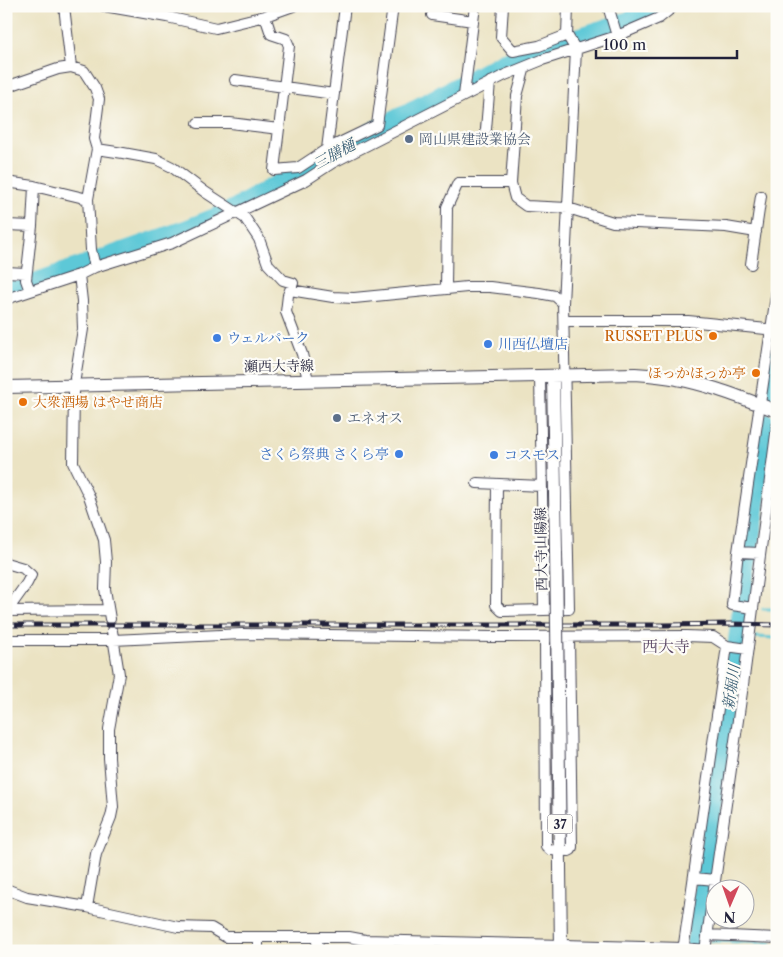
<svg xmlns="http://www.w3.org/2000/svg" width="783" height="957" font-family="'Libre Caslon Text','Noto Serif JP',serif">
<rect width="100%" height="100%" fill="#fdfcf7"/>
<filter id="ink" filterUnits="userSpaceOnUse"><feTurbulence type="fractalNoise" baseFrequency=".02" numOctaves="2"/><feDisplacementMap in="SourceGraphic" scale="10" xChannelSelector="R" yChannelSelector="G"/><feConvolveMatrix kernelMatrix="1 2 1 2 8 2 1 2 1" color-interpolation-filters="sRGB"/></filter>
<filter id="wash" filterUnits="userSpaceOnUse"><feTurbulence type="fractalNoise" baseFrequency=".0096" numOctaves="4" result="noise"/><feDisplacementMap in="SourceGraphic" scale="20" xChannelSelector="R" yChannelSelector="G"/><feGaussianBlur stdDeviation="1.12" result="paint"/><feColorMatrix in="noise" values="0 0 0 0 0 0 0 0 0 0 0 0 0 0 0 0 0 1.4 0 .05"/><feComposite in="paint" operator="in"/></filter>
<g filter="url(#wash)">
<rect width="100%" height="100%" fill="#ebe3c3"/>
<g fill="none" stroke-linecap="round" stroke-linejoin="round">
<path stroke="#5dc8d7" stroke-width="3" d="M763,609H777
M738,635L743,636
M756,637L777,638
M712,941L771,943"/>
<path stroke="#5dc8d7" stroke-width="18" d="M6,292L185,229L227,212L335,151L504,61L629,20L657,6
M771,394L777,355
M694,951L767,423"/>
</g>
</g>
<g filter="url(#ink)">
<g fill="none" stroke-linecap="round" stroke-linejoin="round">
<g stroke="#403f4f" stroke-width="12">
<path id="minor" d="M64,6L71,67L84,71L95,88L99,99L94,139L97,149L123,153L156,159L172,167L205,192L245,218L259,239L268,264L283,280L293,283L288,295L286,312L302,354L308,380
M104,6L167,17L216,28L265,16L293,6
M503,6L501,37L513,51L539,46L567,35
M608,6L617,36
M432,15L473,21
M265,16L271,34L286,39L289,46L274,170L298,168L327,149L377,125L393,6
M525,67L517,96L511,183L515,198L526,206L568,208L613,222L726,227L756,232
M235,80L334,94
M6,87L58,69L71,67
M464,95L475,6
M198,123H230L279,129
M486,129L490,82
M328,154L327,149L345,6
M6,182L34,186L88,199
M6,225L32,226
M751,264L761,196
M95,267L91,250L88,199L97,149
M6,272L26,273
M446,289L447,207L458,183H511
M290,290L333,297L354,298L467,287H490L539,293L555,296L563,303
M30,291L26,280L32,226L34,186
M6,299L79,275L95,267L172,243L306,180L332,163L505,75L542,60L617,36L659,18L674,6
M564,321H688L776,330
M540,376L544,610L569,609L563,303L576,50L567,35L568,6
M75,378L83,329L82,301L79,275
M74,391L73,463L89,496L104,540L106,562L105,589L110,619
M477,483L542,486
M497,484L496,605L502,611L544,610
M738,552L760,553
M6,563L23,568L31,575L27,583L7,611
M753,608L732,605L738,552L777,289
M6,611L108,610
M545,637L546,846L550,850L569,851L571,850L572,847L569,637
M6,640H113L242,634L495,637L686,636L713,637L727,646L748,649
M722,682L743,685
M694,878L715,880
M6,889L27,897L87,907L178,927L211,928L226,937H349L365,940L684,948L705,950
M87,907L96,854L111,817L113,807L109,758V729L119,674L112,631
M707,935L777,938
M316,937L319,951
M258,951V937
M683,951L727,646
M705,951L743,685L777,426"/>
</g>
<g stroke="#403f4f" stroke-width="14">
<path id="major" d="M553,376L556,552
M6,387L635,374C649,375 663,376 677,379C711,385 744,399 777,411
M558,698L561,951"/>
</g>
<use href="#minor" stroke="#fff" stroke-width="10"/>
<use href="#major" stroke="#fff" stroke-width="12"/>
<g stroke="#22223b" stroke-width="5">
<path id="rail" d="M6,625H664L730,624L777,625"/>
</g>
<use href="#rail" stroke="#fdfcf7" stroke-width="3" stroke-dasharray="9" stroke-linecap="butt"/>
<g stroke="#403f4f" stroke-width="14" stroke-linecap="butt">
<path id="major-bridge" d="M556,552L558,698"/>
</g>
<use href="#major-bridge" stroke="#fff" stroke-width="12"/>
</g>
</g>
<g fill="#5c6f8a" stroke="#fdfcf7" stroke-width="2">
<circle cx="409" cy="139" r="5"/>
<circle cx="337" cy="418" r="5"/>
</g>
<g fill="#e8710a" stroke="#fdfcf7" stroke-width="2">
<circle cx="713" cy="336" r="5"/>
<circle cx="756" cy="373" r="5"/>
<circle cx="23" cy="402" r="5"/>
</g>
<g fill="#3f7fe0" stroke="#fdfcf7" stroke-width="2">
<circle cx="217" cy="338" r="5"/>
<circle cx="488" cy="344" r="5"/>
<circle cx="399" cy="454" r="5"/>
<circle cx="494" cy="455" r="5"/>
</g>
<g text-anchor="middle" dominant-baseline="central" stroke-width="4.5" stroke-linejoin="round" paint-order="stroke">
<rect fill="#fdfcf7" stroke="#646373" stroke-width="1" x="547.5" y="814.5" width="25" height="19" rx="4"/>
<g font-size="12" font-weight="bold" fill="#22223b">
<text x="560" y="824">37</text>
</g>
<g font-size="14" fill="#4e5e75" stroke="#fdfcf7" text-anchor="start">
<text x="419" y="139">岡山県建設業協会</text>
<text x="347" y="418">エネオス</text>
</g>
<g font-size="14" fill="#c56008" stroke="#fdfcf7" text-anchor="end">
<text x="703" y="336">RUSSET PLUS</text>
<text x="746" y="373">ほっかほっか亭</text>
<text x="33" y="402" text-anchor="start">大衆酒場 はやせ商店</text>
</g>
<g font-size="14" fill="#366cbe" stroke="#fdfcf7" text-anchor="start">
<text x="227" y="338">ウェルパーク</text>
<text x="498" y="344">川西仏壇店</text>
<text x="389" y="454" text-anchor="end">さくら祭典 さくら亭</text>
<text x="504" y="455">コスモス</text>
</g>
<g font-size="14" fill="#22223b" stroke="#fdfcf7">
<text transform="translate(279 366) rotate(-1)">瀬西大寺線</text>
<text transform="translate(541 549) rotate(-91)">西大寺山陽線</text>
</g>
<g font-size="15" font-style="italic" fill="#375c72" stroke="#fdfcf7">
<text transform="translate(334 154) rotate(-29)">三膳樋</text>
<text transform="translate(731 687) rotate(-82)">新堀川</text>
</g>
<g font-size="16" fill="#5d4a67" stroke="#fdfcf7">
<text x="666" y="646">西大寺</text>
</g>
</g>
<rect width="783" height="957" fill="none" stroke="#fdfcf7" stroke-width="25"/>
<g transform="translate(730 904) rotate(182)"><circle r="24" fill="#fdfcf7" stroke="#a5a5ac"/>
<path d="M0-4L9 19L0 12L-9 19Z" fill="#d1495b"/>
<text y="-8" font-size="14" font-weight="bold" text-anchor="middle" fill="#22223b">N</text>
</g>
<path d="M596 50v8h141v-8" fill="none" stroke="#22223b" stroke-width="2.5"/>
<text x="603" y="50" font-size="15" fill="#22223b" stroke="#fdfcf7" stroke-width="4" paint-order="stroke">100 m</text>
</svg>
